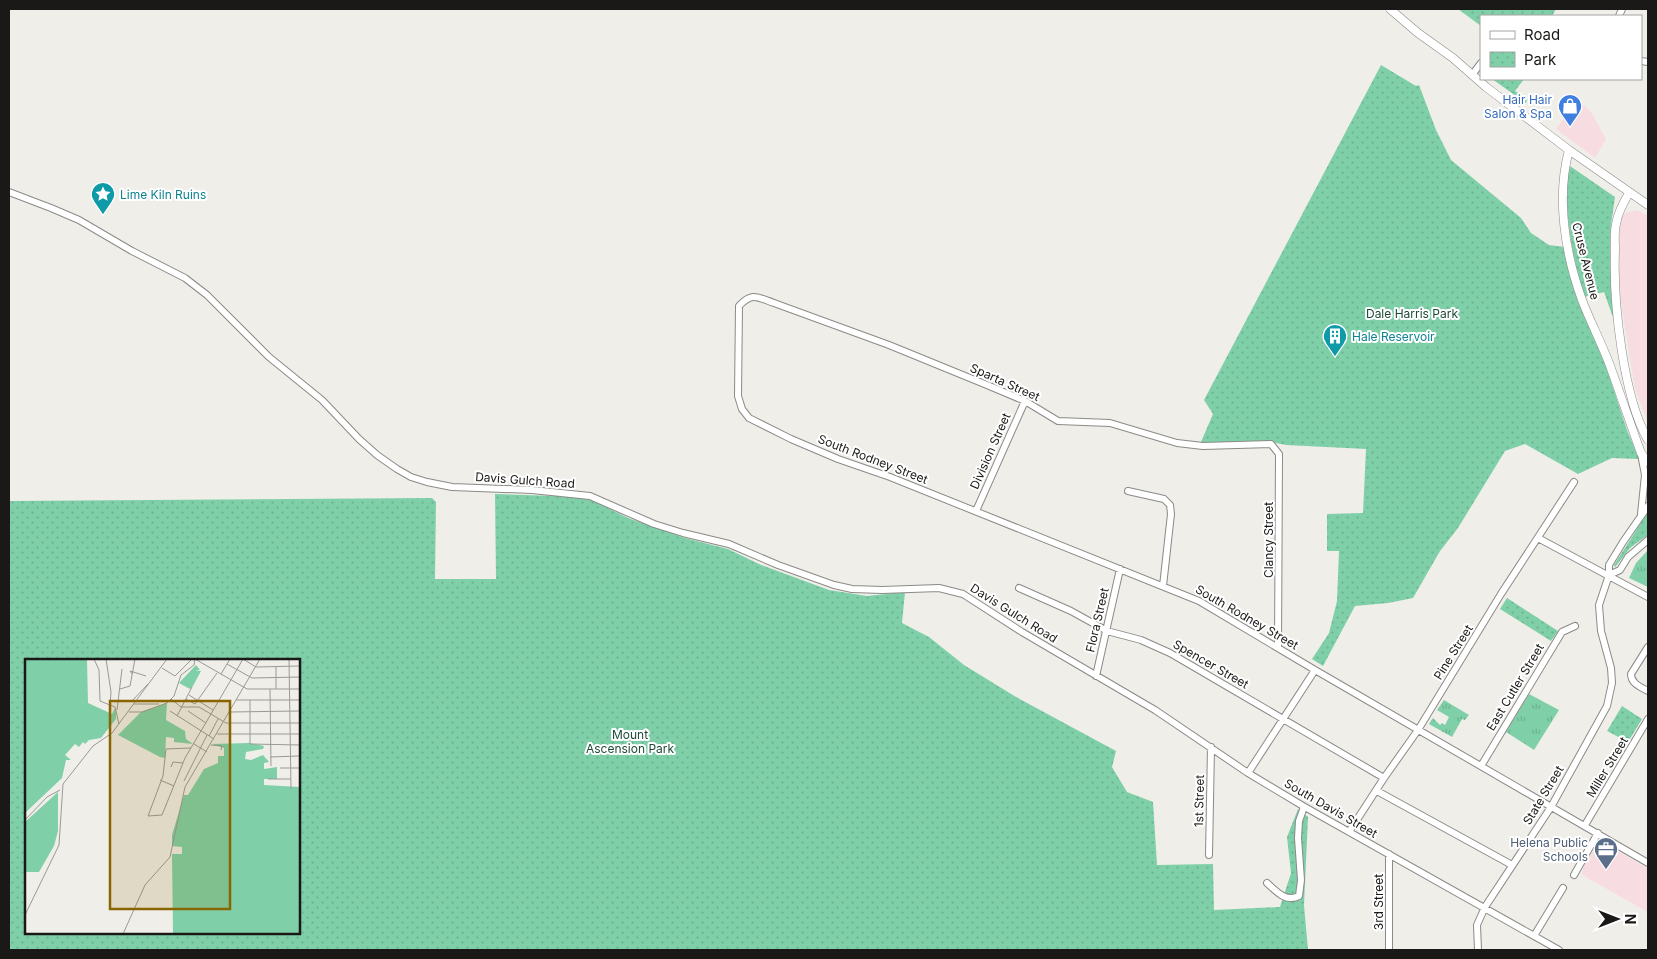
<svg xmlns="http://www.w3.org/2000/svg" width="1657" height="959" font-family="Inter,sans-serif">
<defs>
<pattern id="grass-tufts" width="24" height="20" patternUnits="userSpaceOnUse" patternTransform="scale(1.25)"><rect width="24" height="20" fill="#7fd0a9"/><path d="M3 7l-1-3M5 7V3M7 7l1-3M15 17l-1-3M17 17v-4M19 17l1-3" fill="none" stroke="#6db291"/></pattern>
<pattern id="park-dots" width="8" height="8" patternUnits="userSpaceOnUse" patternTransform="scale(1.25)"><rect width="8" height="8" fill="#7fd0a9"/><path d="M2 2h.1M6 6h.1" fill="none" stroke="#6db291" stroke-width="1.8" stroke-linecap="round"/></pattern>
</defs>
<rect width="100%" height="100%" fill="#f0eee9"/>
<path fill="#f7dce1" d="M1577,99L1591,112L1606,139L1595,158L1556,129Z
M1637,210L1648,216V422L1635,389L1621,303L1618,272L1620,220L1625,213Z
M1599,840L1648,869V912L1589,879L1582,874L1583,869Z"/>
<path fill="url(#grass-tufts)" d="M1648,550V587L1629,578L1636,563Z
M1529,694L1559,710L1534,750L1506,732Z
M1444,700L1469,715L1465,720L1462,719L1452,737L1429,724L1433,718L1440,725L1442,723L1445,725L1449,717L1437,710Z"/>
<path fill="url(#park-dots)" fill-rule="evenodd" d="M1458,9H1556L1552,16H1481V26Z
M1381,65L1416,86L1419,85L1436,130L1451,160L1521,218L1531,233L1549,245L1565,247L1568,268L1579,303L1604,360L1627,430L1639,459L1612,458L1578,474L1525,444L1505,451L1458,528L1440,551L1413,598L1388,603L1355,606L1323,666L1312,659L1329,633L1337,601L1339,551H1327V514L1363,513L1366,449L1286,445L1271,442H1201L1213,414L1204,400Z
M1492,79H1524L1515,91L1527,99L1526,103Z
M1570,166L1615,197L1611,225L1610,249L1615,323L1604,292L1584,297C1571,251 1565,216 1567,169Z
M495,494L557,496L590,499L628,518L685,538L728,549L761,565L829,590L867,596L905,592L902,623L929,637L964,665L1016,697L1116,751L1112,767L1127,792L1153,802L1157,865L1213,864L1214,910L1280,907L1291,873L1287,837L1298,809L1308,817L1304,905L1308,950H9V501L432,498L436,502L435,579H496ZM26,660H299V933H26Z
M1648,512V535L1630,548L1616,566L1615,567L1614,565Z
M1507,598L1558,631L1551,641L1500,609Z
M1622,706L1642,719L1628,742L1607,731Z"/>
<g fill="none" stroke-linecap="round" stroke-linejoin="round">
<g stroke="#8c8a86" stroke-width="8">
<path id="minor" d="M1619,16L1622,9
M1641,61L1648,62
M1472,75L1481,63
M9,192L51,208L79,220L132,251L185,278L207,295L269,357L322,400L359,439L377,455L397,469L411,477L427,482L452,487L532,490L590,496L654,524L683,533L729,544L778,565L834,585L852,589L882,590L939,588L963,594L1022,632L1155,710L1248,773L1303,806L1559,950
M1641,454L1645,475L1641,514
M1128,491L1164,499L1170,505L1171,514L1163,586
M976,511L1025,401
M1538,538L1648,597
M1609,575L1620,570L1628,557L1648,540
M1019,588L1071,611L1107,631L1141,640L1170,653L1384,778
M1278,647L1279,454L1271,444L1203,446L1177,443L1110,423L1058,421L1025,401L987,385L889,345L774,303C757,297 752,292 739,306L738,396L742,409L749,418L791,439L838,459L890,477L1199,601L1315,670L1648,863
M1648,647L1631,674C1631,684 1641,687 1648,691
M1096,676L1120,569
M1481,766L1562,632L1575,626
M1248,773L1315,670
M1377,791L1512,865
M1585,825L1648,719
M1349,832L1384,778L1418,730L1501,594L1574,482
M1209,855L1211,747
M1574,875L1598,833
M1267,883C1276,891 1286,903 1299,896L1301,880L1298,838L1299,821L1304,807
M1534,936L1563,888
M1389,950V854
M1478,950L1477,925L1485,907L1551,807L1607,706L1612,683L1611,668L1601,631L1599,605L1609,575V565L1623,542L1648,506"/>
</g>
<g stroke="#8c8a86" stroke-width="9">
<path id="tertiary" d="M1390,9L1418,33L1453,58L1486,87L1569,150L1648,205
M1569,150C1556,198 1565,253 1582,300C1590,321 1601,342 1609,363C1620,393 1630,423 1641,453L1648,462
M1629,193C1623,203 1618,212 1616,224C1614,232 1615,242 1615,251C1613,301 1623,397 1648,440"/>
</g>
<use href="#minor" stroke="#fff" stroke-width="6"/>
<use href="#tertiary" stroke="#fff" stroke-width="8"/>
</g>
<defs>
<g id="shop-pin" transform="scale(1.25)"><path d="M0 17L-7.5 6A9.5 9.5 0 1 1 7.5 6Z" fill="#3f7fe0" stroke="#fff"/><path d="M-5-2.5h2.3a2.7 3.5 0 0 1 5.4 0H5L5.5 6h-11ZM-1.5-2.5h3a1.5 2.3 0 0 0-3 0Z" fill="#fff"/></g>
<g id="sight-pin" transform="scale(1.25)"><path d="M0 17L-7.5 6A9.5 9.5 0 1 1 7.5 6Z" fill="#0f9aa8" stroke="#fff"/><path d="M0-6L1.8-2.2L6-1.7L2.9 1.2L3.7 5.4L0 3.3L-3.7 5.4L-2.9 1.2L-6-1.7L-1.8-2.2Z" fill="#fff"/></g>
<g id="building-pin" transform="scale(1.25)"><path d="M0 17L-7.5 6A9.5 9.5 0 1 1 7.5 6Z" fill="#0f9aa8" stroke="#fff"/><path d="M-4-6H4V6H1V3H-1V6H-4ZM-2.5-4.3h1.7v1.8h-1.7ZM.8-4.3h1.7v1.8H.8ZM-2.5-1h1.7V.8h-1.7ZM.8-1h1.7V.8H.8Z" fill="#fff"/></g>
<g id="office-pin" transform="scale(1.25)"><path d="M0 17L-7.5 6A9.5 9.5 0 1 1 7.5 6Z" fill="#5c6f8a" stroke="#fff"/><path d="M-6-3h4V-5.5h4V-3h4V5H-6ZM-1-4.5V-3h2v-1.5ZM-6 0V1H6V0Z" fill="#fff"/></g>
</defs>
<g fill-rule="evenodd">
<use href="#shop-pin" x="1570" y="106"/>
<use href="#sight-pin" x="103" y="194"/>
<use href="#building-pin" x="1335" y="336"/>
<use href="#office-pin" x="1606" y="849"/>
</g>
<g text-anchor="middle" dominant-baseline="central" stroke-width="4" stroke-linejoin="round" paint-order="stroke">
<g font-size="12" fill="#366cbe" stroke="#fff" text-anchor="end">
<text x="1552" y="99">Hair Hair<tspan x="1552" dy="14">Salon &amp; Spa</tspan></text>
</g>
<g font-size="12" fill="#0d838f" stroke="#fff" text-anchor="start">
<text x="120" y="194">Lime Kiln Ruins</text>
<text x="1352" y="336">Hale Reservoir</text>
</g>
<g font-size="12" fill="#1a1917" stroke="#fff">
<text transform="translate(1586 261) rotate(76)">Cruse Avenue</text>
<text transform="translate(1005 382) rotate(24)">Sparta Street</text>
<text transform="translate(990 451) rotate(-66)">Division Street</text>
<text transform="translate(873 459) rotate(21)">South Rodney Street</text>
<text transform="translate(525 480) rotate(4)">Davis Gulch Road</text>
<text transform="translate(1268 540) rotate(-90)">Clancy Street</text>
<text transform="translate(1014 613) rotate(32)">Davis Gulch Road</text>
<text transform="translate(1247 617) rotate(30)">South Rodney Street</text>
<text transform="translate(1097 620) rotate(-77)">Flora Street</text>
<text transform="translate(1453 652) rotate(-58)">Pine Street</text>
<text transform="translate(1211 664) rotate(30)">Spencer Street</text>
<text transform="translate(1515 687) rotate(-59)">East Cutler Street</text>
<text transform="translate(1607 767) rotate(-59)">Miller Street</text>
<text transform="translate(1543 795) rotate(-59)">State Street</text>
<text transform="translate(1199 801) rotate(-89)">1st Street</text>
<text transform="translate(1331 808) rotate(30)">South Davis Street</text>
<text transform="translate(1378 902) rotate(-90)">3rd Street</text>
</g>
<g font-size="12" fill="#1d4a36" stroke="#fff">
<text x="1412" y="313">Dale Harris Park</text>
<text x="630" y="734">Mount<tspan x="630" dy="14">Ascension Park</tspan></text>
</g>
<g font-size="12" fill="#4e5e75" stroke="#fff" text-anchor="end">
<text x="1588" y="842">Helena Public<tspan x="1588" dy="14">Schools</tspan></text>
</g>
</g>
<g transform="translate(25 659)">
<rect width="275" height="275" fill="#f0eee9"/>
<path d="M0,0H62L63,44L87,55L90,49L91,53V60L76,79L64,81L60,85L58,83L54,88L50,85L40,96L46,101H41L37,119L0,154ZM171,6L175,11L170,12H176L168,27L165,30L154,24ZM142,44L141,61L160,72L161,80L168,85L149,83V79L141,78L140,99L135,98L93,76L116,53ZM224,84L239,87L238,90L221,93L220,100L226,101L238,96L244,103L239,104V110L252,108V120H239V126L275,128V275H148L147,195H157V188L147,187V176L159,136H163L179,110L193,104V97H199V89L187,85ZM33,133V172L29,187L14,213H0V163Z" fill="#7fd0a9"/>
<path fill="none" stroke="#9a9995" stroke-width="1" d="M69,0L74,11L75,42L90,48L94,65M81,0L86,33L85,46M218,0L231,8L275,7M264,0L266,130M202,5L227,19L275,18M169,6L170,0L222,30H275M137,9L150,17L167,0M107,15L105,12L121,17M196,15L205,0M95,30L105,27L110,0M245,30L246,107M251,30V7M164,36L188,51M146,40L156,48H174L201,64H274M161,40L170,45L192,14M211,41H275M225,41V85L275,86M106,43L123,25M109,45H134M92,51L97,10M145,52L189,80M163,52L181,64M104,53H117L142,44L149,37L156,16L169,6M205,53L275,52M152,57L167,28M192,75H275M184,77L193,60M169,85L182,93M186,86L197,87L196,91M166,89L141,90L138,117L123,157L137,156L160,99L186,55L218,0M245,98L274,97M146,108L148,103L158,104M255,109H275M243,120H266M135,121L149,127M159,122L182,76M0,161L22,138L35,131M0,256L34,186L38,125L68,87L87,74L142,0M98,275L120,226L145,198L160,128L235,0"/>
<path fill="#876601" fill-opacity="0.15" stroke="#876601" stroke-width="2.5" d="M85,42H205V250H85Z"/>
<rect width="275" height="275" fill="none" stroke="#1a1917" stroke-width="2.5"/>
</g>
<rect width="1657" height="959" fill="none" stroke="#1a1917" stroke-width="20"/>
<rect x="1480" y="15" width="162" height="65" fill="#ffffff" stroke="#a3a3a2"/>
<rect x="1490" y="31" width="25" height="8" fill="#ffffff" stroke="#a3a3a2"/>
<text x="1524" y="40" font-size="15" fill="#1a1917">Road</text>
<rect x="1490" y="52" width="25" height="15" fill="url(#park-dots)" stroke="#a3a3a2"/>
<text x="1524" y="65" font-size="15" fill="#1a1917">Park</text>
<g transform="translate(1617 919) rotate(90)" stroke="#ffffff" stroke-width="4" paint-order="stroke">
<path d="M0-4L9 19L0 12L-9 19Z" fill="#1a1917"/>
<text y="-8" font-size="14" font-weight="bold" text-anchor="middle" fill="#1a1917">N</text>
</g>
</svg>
